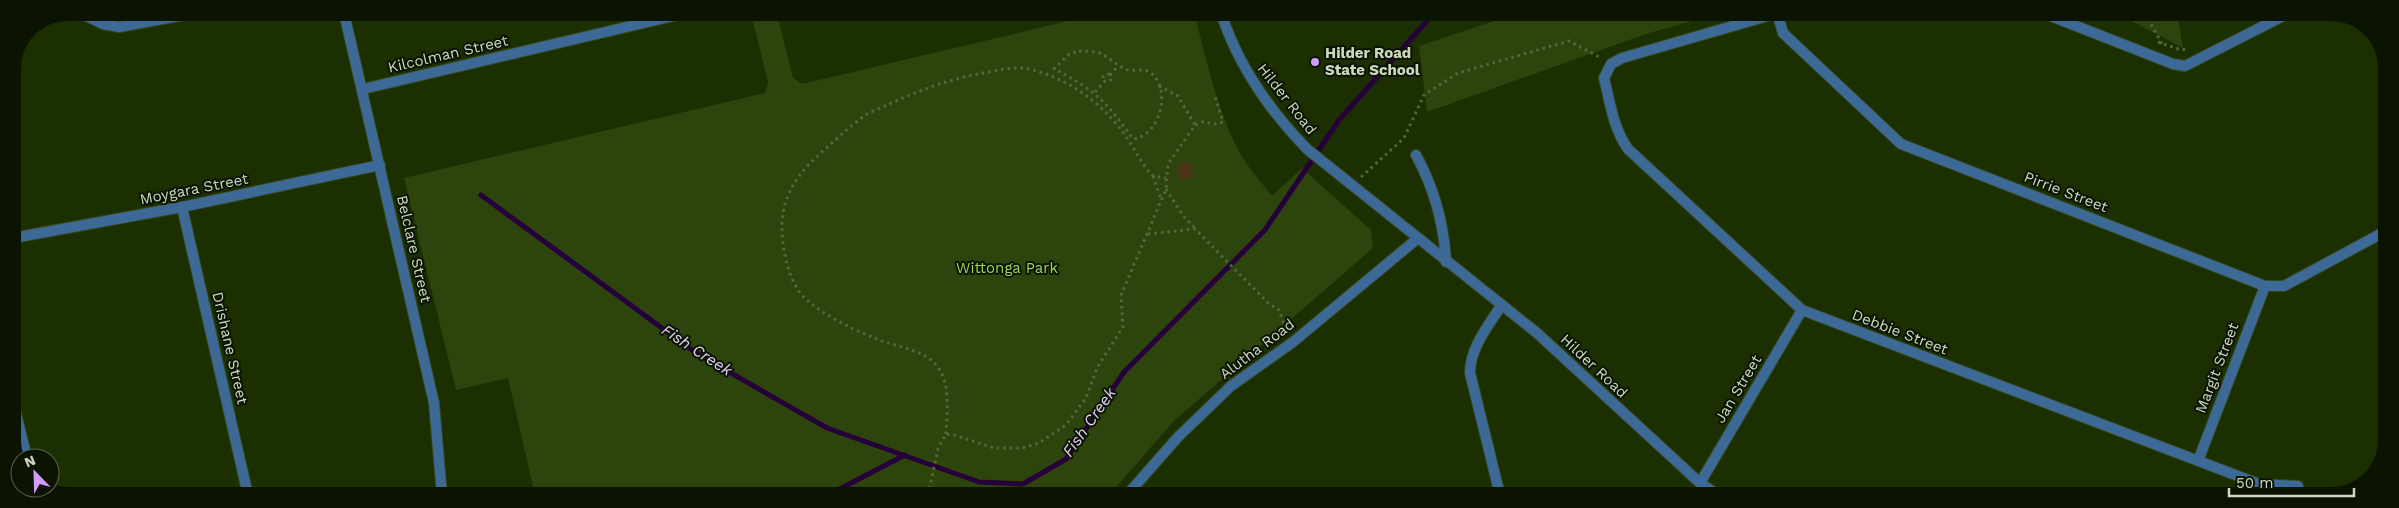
<svg xmlns="http://www.w3.org/2000/svg" width="2399" height="508" font-family="'Work Sans',sans-serif">
<rect width="100%" height="100%" fill="#1b2f00"/>
<path fill="#2d450c" d="M769,13H777L793,78L802,84L1102,13H1194C1207,60 1217,112 1241,155C1250,170 1262,183 1272,196L1302,168L1371,230L1373,248L1174,421L1109,495H535L508,378L456,390L404,178L765,93L768,82L752,17Z
M1518,13H1721L1649,33L1427,112L1419,46Z
M2116,13H2177L2183,48Z"/>
<g fill="none" stroke-linecap="round" stroke-linejoin="round">
<path stroke="#26003a" stroke-width="5" d="M481,195L696,353L827,428L979,482L1023,484L1066,459L1124,372L1265,230L1339,120L1434,13
M828,495L905,455"/>
</g>
<path fill="#4a3317" d="M1191,162L1193,177L1180,180L1177,164Z"/>
<g fill="none" stroke-linecap="round" stroke-linejoin="round">
<g stroke="#374a1f" stroke-width="12">
<path id="minor" d="M80,13L103,24L119,27L195,13
M344,13L434,403L442,495
M1777,13L1783,33L1901,144L2265,286H2284L2386,231
M1778,13L1622,58L1611,64L1604,78C1610,102 1613,128 1628,149L1802,310L2259,484L2298,486
M2043,13L2173,64L2185,66L2289,13
M363,89L686,13
M1416,155C1434,188 1444,224 1446,262
M182,207L248,495
M13,238L182,207L380,165
M13,402L27,458
M2198,461L2265,286
M1700,483L1802,310
M1127,495L1178,437L1231,386L1293,342L1417,239"/>
</g>
<g stroke="#374a1f" stroke-width="12">
<path id="tertiary" d="M1221,13C1238,65 1269,110 1307,149L1537,333L1700,483L1718,495
M1500,495L1470,373C1470,348 1488,326 1501,306"/>
</g>
<path stroke="#55673f" stroke-width="3" stroke-dasharray="2.5 4" stroke-linecap="butt" d="M2145,13L2162,44
M2158,42L2181,50L2187,49
M1079,51C1086,51 1095,51 1102,54C1111,59 1118,67 1129,70C1136,71 1145,68 1151,73C1172,90 1160,136 1133,139C1107,102 1094,89 1054,69L1068,55Z
M1103 78a4 4 0 1 1 8 0a4 4 0 1 1-8 0Z
M1110,75L1118,66
M1159,86L1178,96L1195,125
M1095,92L1105,81
M1153,176L1161,199
M1361,177L1404,138L1424,95L1458,73L1569,41L1601,58
M1166,189L1184,217L1195,228
M1148,234L1195,229L1268,303L1279,310L1287,333
M946,434C947,414 951,383 937,366C924,349 895,347 877,339C854,330 827,317 808,301C787,285 779,238 783,213C788,185 805,167 825,149C838,138 850,126 864,116C871,111 881,108 889,104C918,91 947,80 978,74C995,71 1016,65 1033,70C1073,81 1106,106 1129,141C1137,153 1142,165 1153,176L1166,178
M928,495L938,449L946,434L954,435L994,448H1022L1039,443L1066,425L1086,398L1097,368L1123,327L1121,295L1166,189L1168,164L1195,125L1202,122L1216,124L1223,122L1215,96"/>
<use href="#minor" stroke="#3d6996" stroke-width="10"/>
<use href="#tertiary" stroke="#3d6996" stroke-width="10"/>
</g>
<circle fill="#d39cfc" stroke="#0b1403" stroke-width="2" cx="1315" cy="62" r="5"/>
<g text-anchor="middle" dominant-baseline="central" stroke-width="4" stroke-linejoin="round" paint-order="stroke">
<g font-size="15" font-weight="bold" fill="#ccd9c0" stroke="#0b1403" text-anchor="start">
<text x="1325" y="53">Hilder Road<tspan x="1325" dy="17">State School</tspan></text>
</g>
<g font-size="15" fill="#ccd9c0" stroke="#0b1403">
<text transform="translate(448 54) rotate(-13)">Kilcolman Street</text>
<text transform="translate(1287 99) rotate(52)">Hilder Road</text>
<text transform="translate(194 189) rotate(-11)">Moygara Street</text>
<text transform="translate(2066 192) rotate(21)">Pirrie Street</text>
<text transform="translate(414 249) rotate(77)">Belclare Street</text>
<text transform="translate(1900 332) rotate(21)">Debbie Street</text>
<text transform="translate(230 348) rotate(77)">Drishane Street</text>
<text transform="translate(1257 349) rotate(-37)">Alutha Road</text>
<text transform="translate(1594 366) rotate(43)">Hilder Road</text>
<text transform="translate(2217 368) rotate(-69)">Margit Street</text>
<text transform="translate(1738 389) rotate(-59)">Jan Street</text>
</g>
<g font-size="15" fill="#9ed55c" stroke="#0b1403">
<text x="1007" y="268">Wittonga Park</text>
</g>
<g font-size="16" font-style="italic" fill="#e5cdf9" stroke="#0b1403">
<text transform="translate(697 350) rotate(33)">Fish Creek</text>
<text transform="translate(1089 422) rotate(-55)">Fish Creek</text>
</g>
</g>
<path d="M0 0H2399V508H0ZM68 21H2331A47 47 0 0 1 2378 68V440A47 47 0 0 1 2331 487H68A47 47 0 0 1 21 440V68A47 47 0 0 1 68 21Z" fill="#0b1403" fill-rule="evenodd"/>
<g transform="translate(35 473) rotate(337)"><circle r="24" fill="#0b1403" stroke="#58634f"/>
<path d="M0-4L9 19L0 12L-9 19Z" fill="#d39cfc"/>
<text y="-8" font-size="14" font-weight="bold" text-anchor="middle" fill="#ccd9c0">N</text>
</g>
<path d="M2229 488v8h125v-8" fill="none" stroke="#ccd9c0" stroke-width="2.5"/>
<text x="2236" y="488" font-size="15" fill="#ccd9c0" stroke="#0b1403" stroke-width="4" paint-order="stroke">50 m</text>
</svg>
